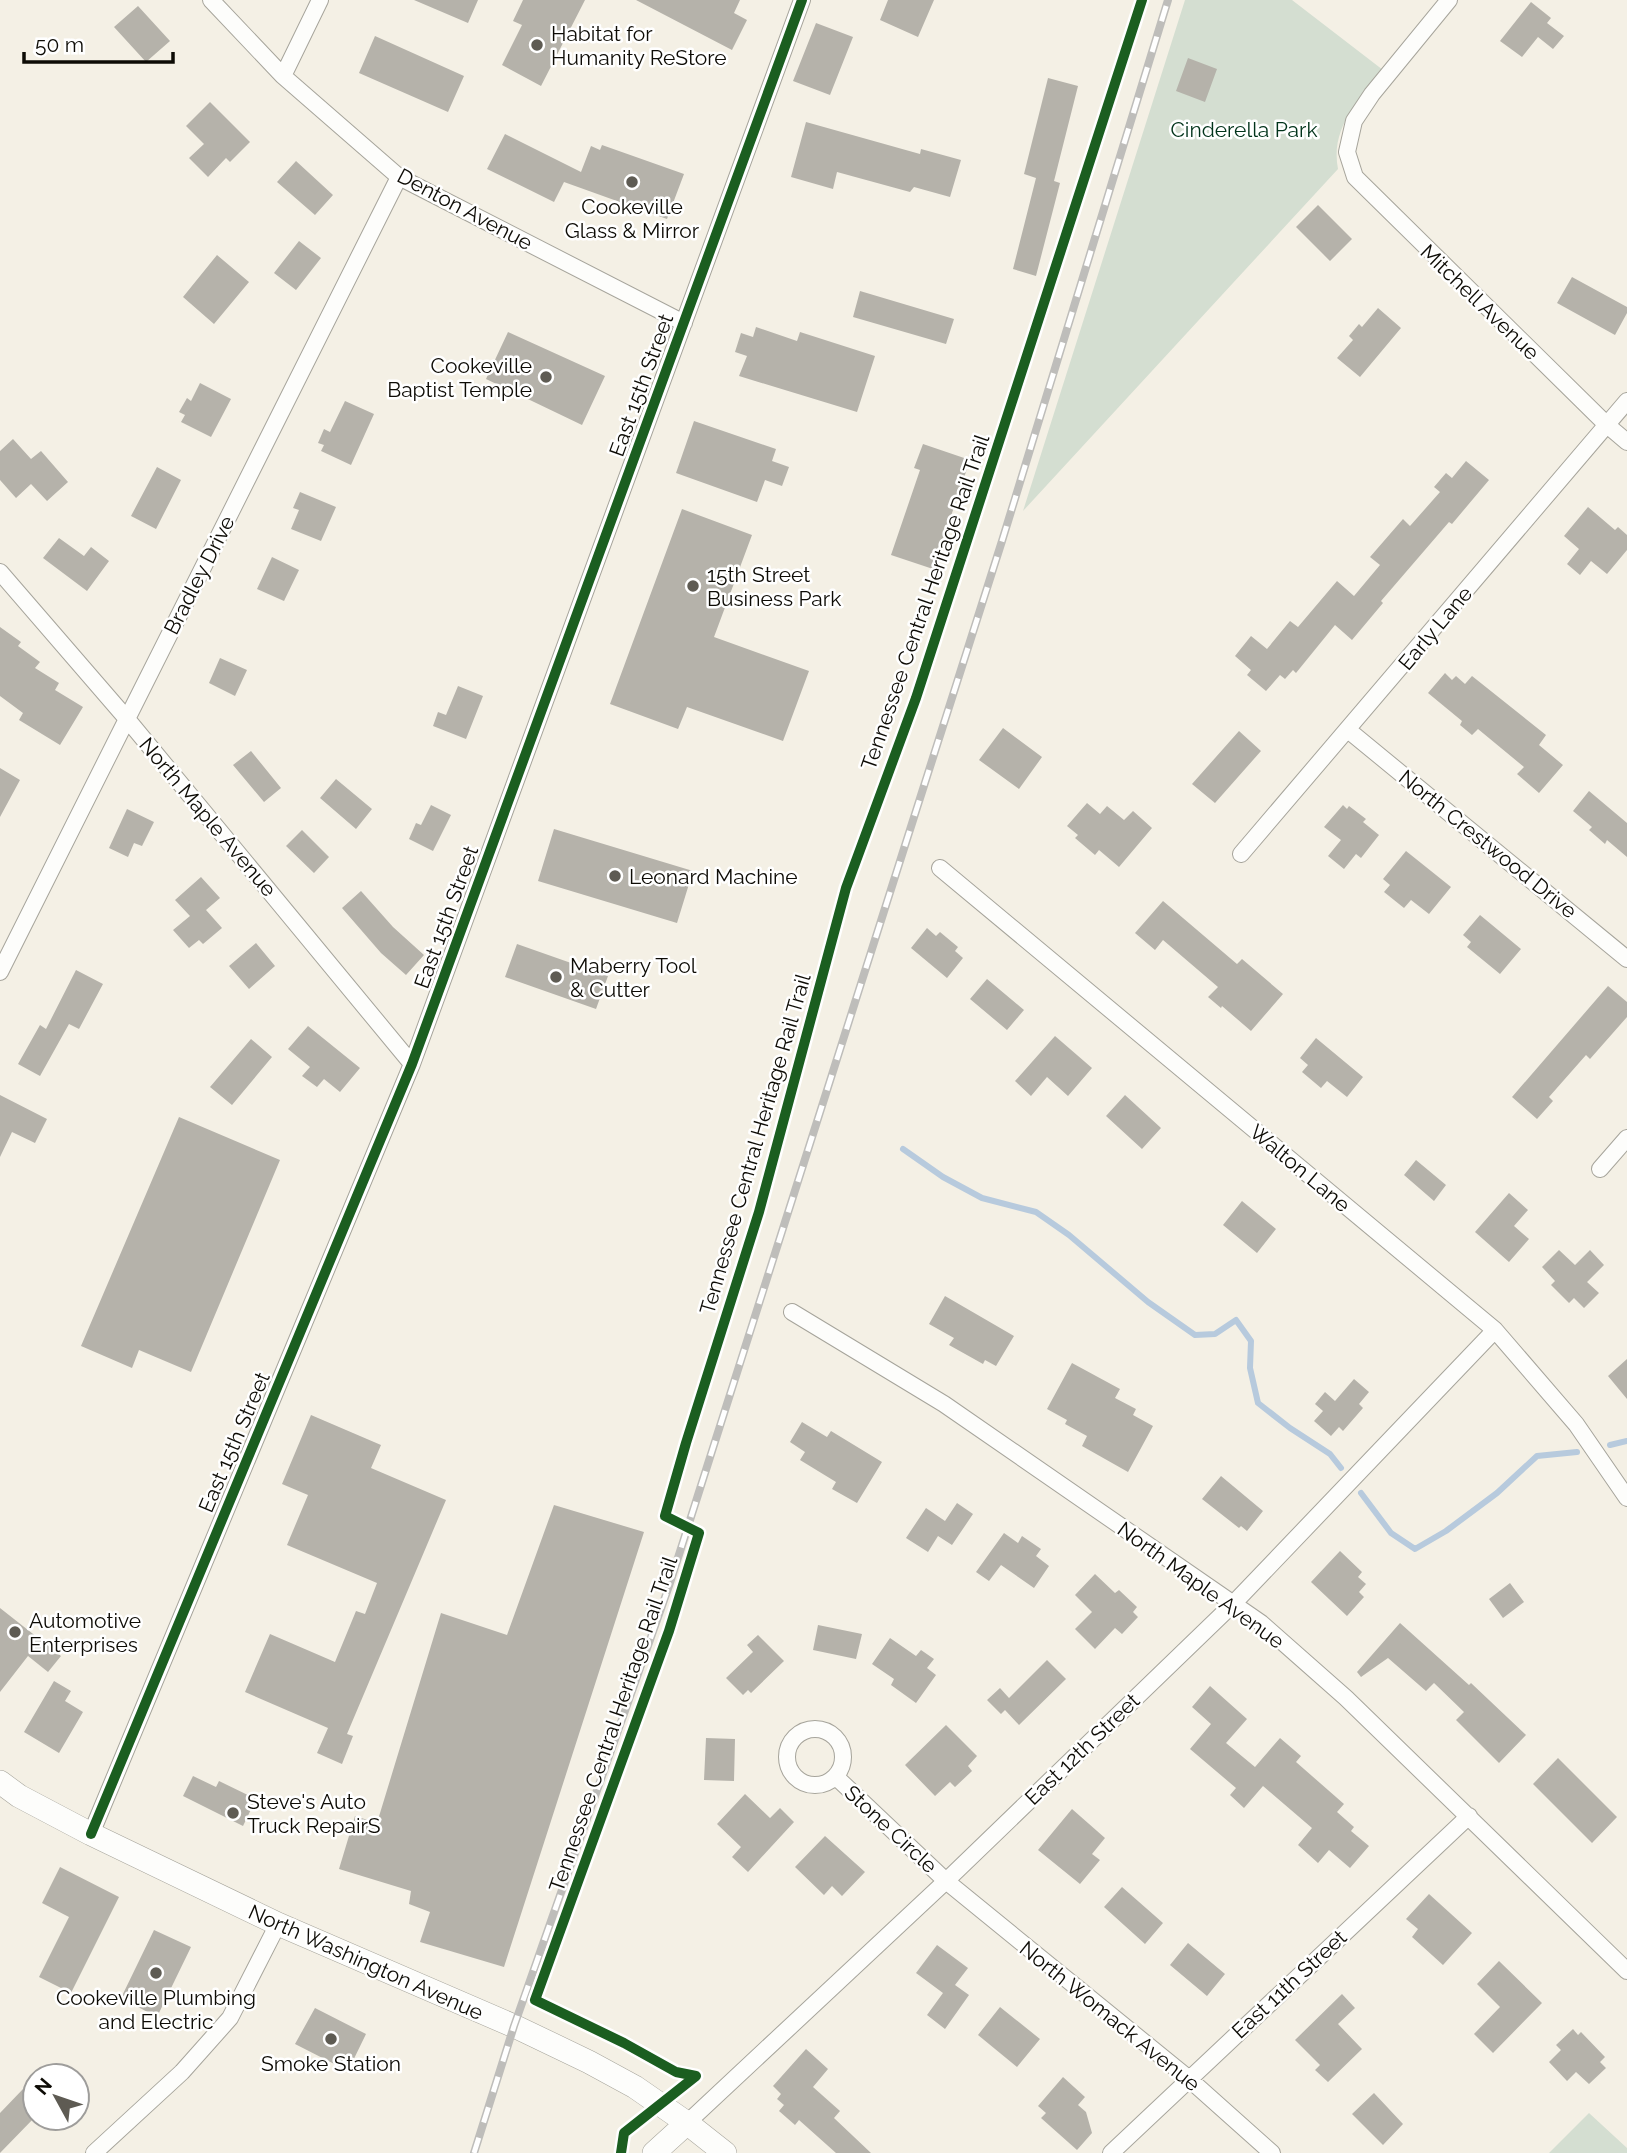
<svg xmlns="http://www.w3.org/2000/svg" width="1627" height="2153" font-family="Raleway,sans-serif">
<rect width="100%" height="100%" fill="#f4f0e5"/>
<path fill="#d4ded1" d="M1185,0H1292L1383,70C1359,99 1330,128 1338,169L1023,511Z
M1589,2113L1627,2148V2153H1549Z"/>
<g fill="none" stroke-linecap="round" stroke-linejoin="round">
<path stroke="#b7cadd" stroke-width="6" d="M903,1149L943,1177L982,1198L1036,1212L1069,1235L1148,1302L1195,1335L1215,1334L1236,1320L1251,1341L1250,1368L1258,1403L1290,1428L1330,1454L1341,1468
M1610,1445L1627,1441
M1361,1493L1391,1533L1415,1549L1446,1531L1497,1493L1537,1456L1577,1452"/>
</g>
<path fill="#b5b2aa" d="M414,0H478L468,23Z
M523,0H585L541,86L502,65L522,25L513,21Z
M636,0H740L734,13L747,20L732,50Z
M888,0H934L918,37L880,20Z
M1531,2L1551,18L1547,23L1564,36L1553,49L1538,37L1522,57L1500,41Z
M138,6L170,41L146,62L114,27Z
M816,23L853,37L830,95L793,81Z
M375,36L464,76L448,112L359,73Z
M1188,58L1217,69L1205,102L1176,91Z
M1048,78L1078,86L1054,181L1060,183L1036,276L1013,269L1036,178L1024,174Z
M210,102L250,142L230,162L226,158L208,177L189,158L204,144L186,126Z
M806,122L920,154L921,149L961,160L950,197L914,187L910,192L837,172L833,189L791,177Z
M505,134L581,172L591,146L600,150L602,145L684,174L667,219L564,182L554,202L487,169Z
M296,161L333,195L315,215L277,182Z
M1318,205L1352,239L1330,261L1296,227Z
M299,241L321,258L296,290L274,273Z
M217,255L249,282L214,324L183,297Z
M1572,277L1627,307V313L1615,335L1557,303Z
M860,291L954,319L946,344L853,317Z
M1378,308L1401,328L1360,377L1337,358L1353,340L1349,336L1359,324L1362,327Z
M756,327L797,341L800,332L875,356L857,412L739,376L747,356L735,352L741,333L753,337Z
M508,332L605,376L582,425L486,379Z
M200,383L231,399L211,437L181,422L185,415L179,412L187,398L191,401Z
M345,401L374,414L351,465L321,451L324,445L318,443L324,429L330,432Z
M694,421L776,449L772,461L789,467L782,486L765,480L757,502L676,473Z
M13,439L31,459L41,451L68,482L47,501L31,484L16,498L0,480V451Z
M923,444L970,460L933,569L891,555L920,470L914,468Z
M1466,461L1489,480L1452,524L1449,522L1381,601L1383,603L1352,640L1335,625L1296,673L1293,670L1285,679L1280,675L1266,691L1247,675L1251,670L1235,656L1251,636L1267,649L1290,621L1298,627L1337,581L1354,596L1380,565L1370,557L1403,519L1410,526L1440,492L1434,487L1446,473L1452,478Z
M157,467L181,480L156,529L131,516Z
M300,492L336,507L321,541L291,529L299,510L293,508Z
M1588,507L1615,530L1618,527L1627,535V550L1607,574L1591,561L1580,575L1567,564L1579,549L1564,536Z
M682,509L752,535L714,637L809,671L783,741L687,707L678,729L610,704Z
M59,538L84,556L91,547L109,561L87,591L43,558Z
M272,557L299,570L284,601L257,589Z
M0,627L21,642L18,646L40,662L35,668L59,683L55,690L83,707L60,745L19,720L23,713L0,696Z
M220,658L247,670L235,696L209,683Z
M1445,673L1452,680L1456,676L1465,684L1472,676L1546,735L1539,745L1563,765L1539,793L1517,774L1524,767L1478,729L1472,735L1460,725L1462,721L1428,693Z
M458,686L483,696L466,739L433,726L438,712L446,715Z
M1003,728L1042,757L1019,789L979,760Z
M1239,731L1261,751L1215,803L1192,784Z
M251,751L281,788L264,802L233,765Z
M0,768L20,780L0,817Z
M336,779L372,809L356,829L320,798Z
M1589,791L1627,823V857L1607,840L1605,844L1589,830L1592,827L1573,811Z
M1087,803L1100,814L1107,806L1124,820L1133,811L1152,828L1119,867L1099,850L1095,855L1075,838L1078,835L1067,826Z
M431,805L451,815L433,851L409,839L416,823L421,825Z
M1343,805L1347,809L1349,806L1366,819L1363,822L1379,835L1361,858L1356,854L1344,869L1328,856L1341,840L1324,827Z
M127,809L154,822L142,846L134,843L128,857L109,848Z
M554,829L693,871L677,923L538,881Z
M302,830L329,857L314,873L286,846Z
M1406,851L1451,887L1429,914L1411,900L1404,908L1384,892L1390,885L1383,879Z
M201,877L220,898L206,910L222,928L203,944L199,940L189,948L173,930L190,916L175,900Z
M361,891L393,927L424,955L406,975L381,953L342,908Z
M1163,901L1237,964L1242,959L1283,994L1251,1031L1222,1006L1221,1008L1208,997L1218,987L1163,940L1155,950L1135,933Z
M1480,915L1521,949L1500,974L1467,947L1471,942L1463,935Z
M927,928L936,936L940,932L958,947L955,951L963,958L947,978L911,948Z
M256,943L275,966L249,989L229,966Z
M517,944L608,976L596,1009L505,977Z
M76,970L103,984L79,1029L69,1024L40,1076L18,1064L40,1025L46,1029Z
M987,979L1024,1010L1007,1030L970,999Z
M1608,986L1627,1002V1017L1590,1059L1586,1055L1549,1097L1553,1101L1537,1119L1512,1097Z
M308,1026L360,1068L340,1092L324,1079L317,1087L302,1076L310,1067L288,1049Z
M1055,1036L1092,1068L1068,1096L1047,1077L1031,1096L1015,1081Z
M1316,1038L1363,1077L1347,1097L1327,1081L1321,1088L1302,1072L1308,1065L1300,1058Z
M251,1039L272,1057L232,1105L210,1087Z
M0,1095L47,1119L35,1143L12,1132L0,1157Z
M1125,1095L1161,1128L1142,1149L1106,1116Z
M179,1117L280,1160L191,1372L139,1350L132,1368L81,1346Z
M1416,1160L1446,1185L1434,1201L1404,1175Z
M1509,1193L1528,1210L1514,1226L1529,1239L1509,1262L1475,1232Z
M1242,1201L1276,1229L1257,1253L1223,1225Z
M1559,1250L1575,1265L1590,1250L1604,1265L1587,1282L1599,1293L1584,1308L1574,1298L1569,1303L1551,1285L1555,1281L1542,1267Z
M945,1296L1014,1336L996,1366L985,1360L983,1364L949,1345L954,1338L929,1324Z
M1627,1359V1399L1608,1376Z
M1072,1363L1120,1389L1115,1398L1136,1409L1133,1415L1153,1426L1128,1472L1082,1446L1087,1436L1065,1424L1067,1420L1047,1409Z
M1354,1379L1369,1392L1359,1404L1363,1408L1343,1431L1339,1427L1331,1436L1314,1421L1323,1411L1315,1404L1325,1392L1335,1401Z
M311,1415L381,1445L371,1468L446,1500L347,1734L353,1736L342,1764L317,1753L328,1728L245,1692L270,1634L335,1662L356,1611L365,1614L377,1583L287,1545L308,1495L282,1484Z
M802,1422L827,1437L831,1431L882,1462L857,1503L832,1489L836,1482L800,1460L805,1452L790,1442Z
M1221,1476L1263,1511L1247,1531L1241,1526L1239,1528L1202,1499Z
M957,1503L973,1514L952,1545L938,1536L928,1552L906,1538L926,1508L945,1521Z
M554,1505L644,1532L504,1967L420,1942L430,1912L409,1904L411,1891L339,1869L355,1816L377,1823L441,1613L507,1635Z
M1004,1533L1018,1543L1022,1536L1041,1549L1036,1556L1049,1566L1034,1588L1001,1565L989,1581L976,1572Z
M1340,1551L1362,1572L1358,1577L1366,1584L1359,1592L1364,1597L1347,1616L1311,1582Z
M1095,1574L1115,1593L1119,1590L1137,1607L1133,1612L1138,1617L1122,1634L1115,1628L1095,1649L1075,1629L1092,1612L1075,1595Z
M1510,1583L1524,1602L1503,1618L1489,1599Z
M0,1608L61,1656L48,1672L28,1656L0,1692Z
M1400,1623L1469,1685L1471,1683L1526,1735L1499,1763L1456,1720L1464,1712L1434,1683L1426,1691L1388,1658L1361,1677L1357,1672Z
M818,1625L862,1634L856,1659L813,1650Z
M758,1635L784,1661L751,1693L748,1690L743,1695L726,1678L753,1652L747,1645Z
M890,1638L916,1656L921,1650L934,1659L927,1668L936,1675L916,1703L891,1685L894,1679L872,1664Z
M1047,1660L1066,1679L1019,1725L1005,1710L1001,1714L987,1700L1000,1688L1009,1698Z
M54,1681L71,1691L65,1701L83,1712L59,1753L24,1732Z
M1210,1686L1247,1719L1226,1743L1255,1767L1280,1738L1301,1756L1296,1762L1344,1804L1337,1812L1354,1827L1351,1831L1369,1846L1350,1868L1329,1850L1318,1863L1298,1845L1312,1828L1263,1786L1244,1808L1230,1795L1236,1788L1190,1749L1211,1724L1192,1707Z
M946,1725L977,1756L968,1766L972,1771L955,1787L950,1782L935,1796L905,1765Z
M706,1738L735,1739L734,1781L704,1780Z
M1558,1758L1617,1817L1592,1843L1533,1784Z
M193,1776L216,1787L219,1781L256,1799L243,1826L183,1796Z
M745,1794L770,1818L780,1808L794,1822L748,1872L732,1857L741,1847L717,1824Z
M1072,1809L1105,1838L1092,1854L1100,1860L1080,1884L1038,1850Z
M825,1836L865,1872L842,1896L832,1886L824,1895L795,1867Z
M60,1867L119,1897L71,1993L39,1977L69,1917L42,1903Z
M1122,1887L1163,1923L1145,1944L1104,1907Z
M1429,1894L1472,1933L1443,1965L1412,1937L1418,1929L1406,1919Z
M154,1930L191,1947L157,2017L121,1998Z
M1188,1943L1225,1974L1207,1996L1170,1965Z
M937,1945L968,1968L955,1985L969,1995L945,2029L927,2015L943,1993L916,1973Z
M1499,1961L1542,2003L1493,2053L1474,2034L1500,2007L1477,1984Z
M1342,1994L1355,2008L1338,2024L1362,2049L1328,2082L1315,2070L1320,2065L1295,2040Z
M1000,2007L1040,2039L1017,2067L978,2035Z
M315,2008L366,2034L348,2071L295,2044Z
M1573,2029L1578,2035L1581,2032L1605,2057L1600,2062L1606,2068L1589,2084L1576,2072L1567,2081L1549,2062L1561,2050L1556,2045Z
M806,2049L828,2069L813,2087L840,2111L834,2118L871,2153H836L799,2120L795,2125L779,2111L784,2105L777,2099L781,2094L773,2086Z
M1063,2077L1085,2097L1078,2105L1086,2112L1092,2133L1077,2150L1041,2118L1046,2113L1038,2106Z
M23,2089L35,2101V2117L0,2153V2113Z
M1374,2093L1403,2124L1383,2145L1352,2114Z"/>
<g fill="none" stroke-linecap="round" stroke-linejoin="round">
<g stroke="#a6a49b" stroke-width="18">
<path id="street" d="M211,0L283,76L399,177L684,323
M1449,0L1372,94L1354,121L1347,152L1355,177L1607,425L1627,442
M283,76L320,0
M0,572L127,719L412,1064
M1348,730L1627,959
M1241,854L1627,401
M940,868L1495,1330L1576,1424L1627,1498
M0,972L399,177
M1600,1169L1627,1138
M792,1312L944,1404L1261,1623L1346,1698L1627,1971
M787 1757a28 28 0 1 1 56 0a28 28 0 1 1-56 0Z
M836,1777L946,1881L1188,2078L1272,2153
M91,1834L412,1064L802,0
M687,2123L946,1881L1233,1604L1495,1330
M94,2153L182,2072L230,2018L278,1924
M1111,2153L1469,1816"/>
</g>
<g stroke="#a6a49b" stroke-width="24">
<path id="secondary" d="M0,1782L19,1796L91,1834L278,1924L514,2026L589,2062L635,2087L687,2123L725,2153
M654,2153L687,2123"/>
</g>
<use href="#street" stroke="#fdfdfb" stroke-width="16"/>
<use href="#secondary" stroke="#fdfdfb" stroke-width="23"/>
<g stroke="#bebdba" stroke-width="8">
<path id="rail" d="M474,2153L514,2026L669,1586L1002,541L1168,0"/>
</g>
<use href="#rail" stroke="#fff" stroke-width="5" stroke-dasharray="16" stroke-linecap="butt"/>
<g stroke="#fff" stroke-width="15">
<path id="cycleway" d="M91,1834L412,1064L802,0
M696,2076L676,2072L624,2043L535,2000L669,1631L699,1533L665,1516L686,1443L759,1212L846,888L916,698L1142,0
M621,2153L624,2133L696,2076"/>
</g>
<use href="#cycleway" stroke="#1b5e20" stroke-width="10"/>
</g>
<g fill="#5e5b53" stroke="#fff" stroke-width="2.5">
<circle cx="537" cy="45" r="7"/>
<circle cx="632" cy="182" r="7"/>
<circle cx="546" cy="377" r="7"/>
<circle cx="693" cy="586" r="7"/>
<circle cx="615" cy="876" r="7"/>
<circle cx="556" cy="977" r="7"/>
<circle cx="15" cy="1632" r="7"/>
<circle cx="233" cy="1813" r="7"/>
<circle cx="156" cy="1973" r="7"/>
<circle cx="331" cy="2039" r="7"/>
</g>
<g text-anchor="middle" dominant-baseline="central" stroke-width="5" stroke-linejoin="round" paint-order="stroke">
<g font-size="21" fill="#0d0b05" stroke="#fff" text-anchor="start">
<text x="551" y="33">Habitat for<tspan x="551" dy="24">Humanity ReStore</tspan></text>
<text x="632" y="206" text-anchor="middle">Cookeville<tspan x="632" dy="24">Glass &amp; Mirror</tspan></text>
<text x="532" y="365" text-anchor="end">Cookeville<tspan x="532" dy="24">Baptist Temple</tspan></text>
<text x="707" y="574">15th Street<tspan x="707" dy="24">Business Park</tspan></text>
<text x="629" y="876">Leonard Machine</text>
<text x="570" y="965">Maberry Tool<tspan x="570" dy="24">&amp; Cutter</tspan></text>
<text x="29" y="1620">Automotive<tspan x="29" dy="24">Enterprises</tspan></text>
<text x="247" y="1801">Steve's Auto<tspan x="247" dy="24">Truck RepairS</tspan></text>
<text x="156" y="1997" text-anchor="middle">Cookeville Plumbing<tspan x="156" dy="24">and Electric</tspan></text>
<text x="331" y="2063" text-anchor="middle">Smoke Station</text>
</g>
<g font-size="21" fill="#00331a" stroke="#fff">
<text x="1244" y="129">Cinderella Park</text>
</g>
<g font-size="21" fill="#0d0b05" stroke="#fff">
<text transform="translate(465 209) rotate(28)">Denton Avenue</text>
<text transform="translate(1480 302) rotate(44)">Mitchell Avenue</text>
<text transform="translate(641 385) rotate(-70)">East 15th Street</text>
<text transform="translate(199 575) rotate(-63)">Bradley Drive</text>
<text transform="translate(925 602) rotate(-71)">Tennessee Central Heritage Rail Trail</text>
<text transform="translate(1435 628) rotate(-50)">Early Lane</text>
<text transform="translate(208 817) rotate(50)">North Maple Avenue</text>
<text transform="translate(1488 844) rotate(39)">North Crestwood Drive</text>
<text transform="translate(446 917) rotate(-70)">East 15th Street</text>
<text transform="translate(755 1144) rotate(-74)">Tennessee Central Heritage Rail Trail</text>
<text transform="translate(1300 1168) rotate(40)">Walton Lane</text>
<text transform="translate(234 1442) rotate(-67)">East 15th Street</text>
<text transform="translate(1201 1585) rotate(36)">North Maple Avenue</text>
<text transform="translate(613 1724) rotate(-71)">Tennessee Central Heritage Rail Trail</text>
<text transform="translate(1082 1749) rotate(-44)">East 12th Street</text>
<text transform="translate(891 1829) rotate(43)">Stone Circle</text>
<text transform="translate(366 1962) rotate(24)">North Washington Avenue</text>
<text transform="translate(1289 1984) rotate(-43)">East 11th Street</text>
<text transform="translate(1110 2016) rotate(39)">North Womack Avenue</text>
</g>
</g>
<g transform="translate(56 2097) rotate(310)"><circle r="33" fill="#ffffff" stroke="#9e9d9b" stroke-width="2"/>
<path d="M0-5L12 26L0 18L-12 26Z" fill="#5e5b53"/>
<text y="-10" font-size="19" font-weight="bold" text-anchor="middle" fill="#0d0b05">N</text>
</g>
<path d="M24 52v10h149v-10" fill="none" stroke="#0d0b05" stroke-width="3.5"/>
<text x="35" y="52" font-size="21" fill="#0d0b05" stroke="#ffffff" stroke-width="5" paint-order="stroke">50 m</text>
</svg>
